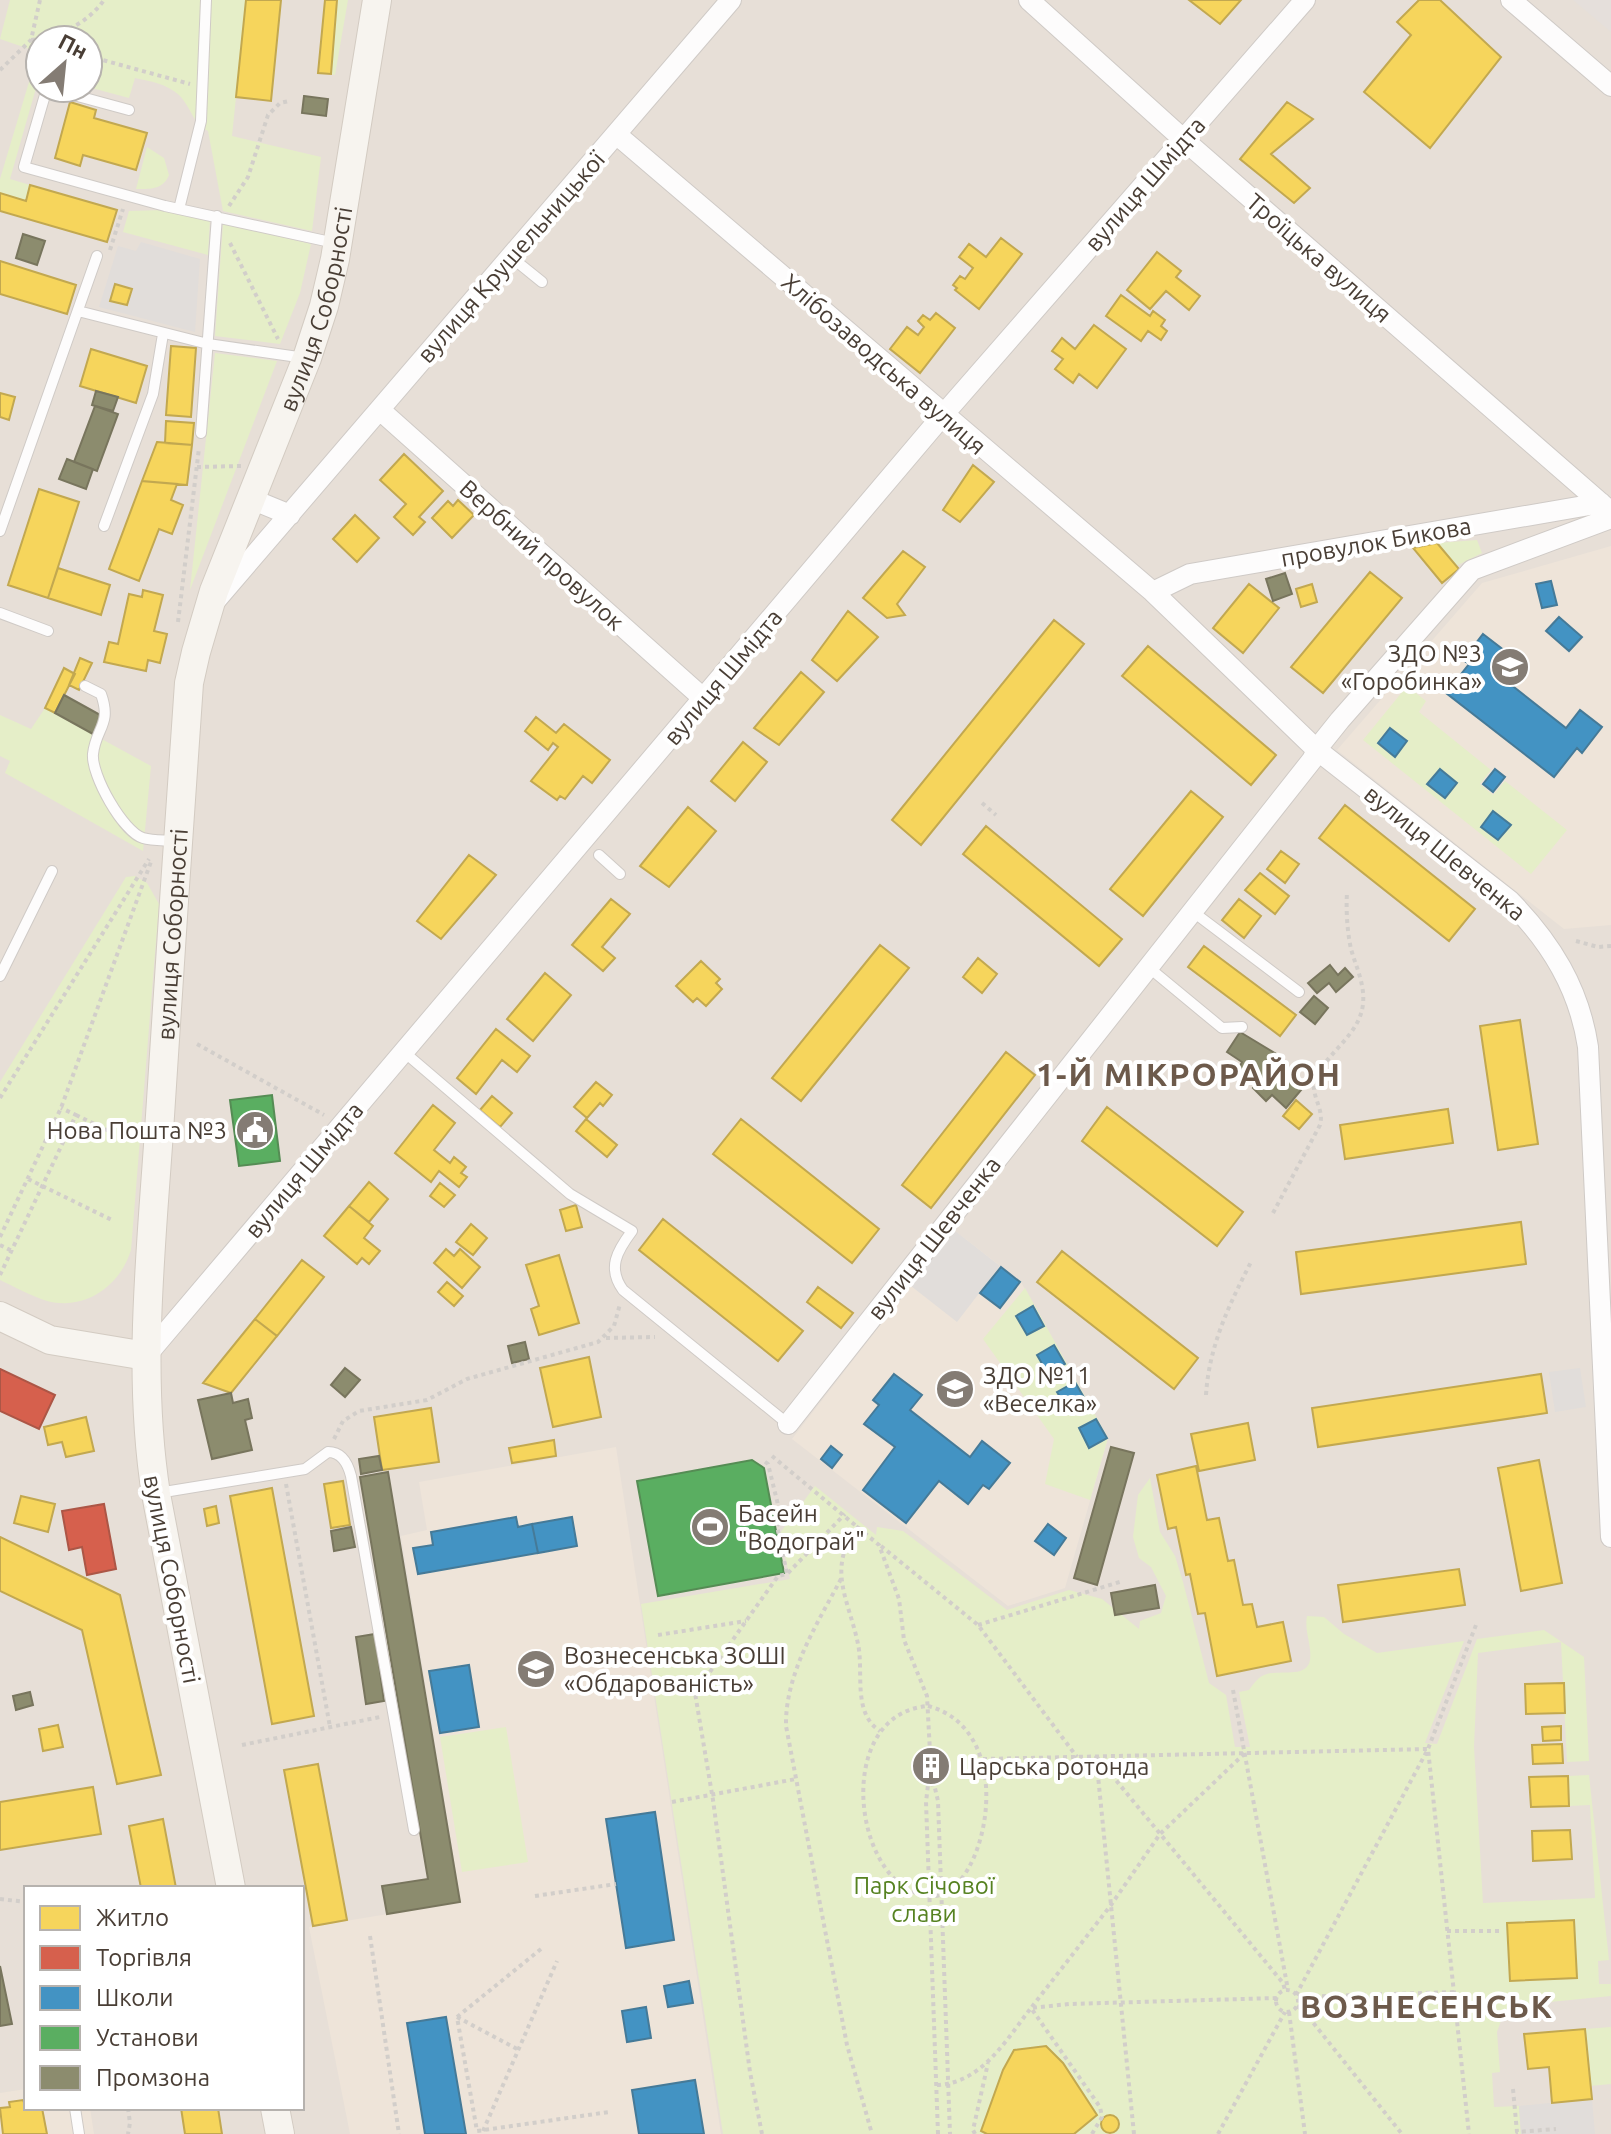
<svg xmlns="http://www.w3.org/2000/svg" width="1611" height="2134" font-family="Ubuntu,sans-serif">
<rect width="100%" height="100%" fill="#f2eeea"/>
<path fill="#e7dfd7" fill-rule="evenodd" d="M0,0H1611V2134H0ZM40,40H88V88H40ZM26,1888H302V2108H26Z"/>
<path fill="#e5dfdb" d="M1573,0H1611V32Z"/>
<path fill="#eee4d9" d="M1611,546V925L1564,929L1337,750L1482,583Z
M954,1230L1021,1282L1108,1438L1065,1588L1008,1606L792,1439Z
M616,1447L721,2134H350L309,1927L461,1902L401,1536L427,1530L419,1482Z
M26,2089V2108H90L94,2134H0V2093Z"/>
<path fill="#e5eec8" d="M10,0H246L232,136L321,157L312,231L223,211L208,131C193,124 191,107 179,95C167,84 150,81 135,78L129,98L88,87V40H40V74L10,179L30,185L26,201L0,193V179L38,52L0,39Z
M337,0H348L335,75L331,74Z
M147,147L164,158L169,175C163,190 150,189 136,189Z
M164,210L210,220L208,255L123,232L129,211Z
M223,223L311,244L300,293L280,344L215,336Z
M215,353L277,361L190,590Z
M1477,540L1482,553L1456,566L1437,543Z
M1407,686L1426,701L1419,712L1491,770L1480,784L1493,795L1505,781L1567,830L1531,874L1363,740Z
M45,708L151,766L143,851L5,773L10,761L0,756V715L31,729Z
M135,876L147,883L159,904L131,1250C120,1286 85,1311 47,1301C31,1296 15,1287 0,1280V1082L126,877Z
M1025,1288L1108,1438L1090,1500L1045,1484L1054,1439L983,1339Z
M1150,1478L1160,1532L1175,1556L1183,1582L1209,1683L1226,1695L1235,1747H1250L1239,1692L1249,1690C1254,1683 1259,1676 1267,1674C1282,1670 1307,1678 1310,1660C1312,1645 1304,1631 1307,1616L1324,1617L1344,1634L1377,1653L1464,1641L1425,1743L1437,1744L1477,1639L1544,1630L1584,1657L1589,1761L1567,1762L1561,1642L1478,1653L1474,1747L1483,1903L1595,1898L1590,1805L1569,1806L1568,1776L1589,1775L1609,1960L1598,1961L1599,1984H1611V1996L1519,2005L1511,2009L1503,2015L1497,2032L1500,2072L1492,2073L1494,2107L1519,2106L1521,2134H723L641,1604L790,1579L780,1533L815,1486L876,1535L877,1527L903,1531L1007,1610L1069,1590L1102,1599L1139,1629L1140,1621L1161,1613L1166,1596L1151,1567L1139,1558L1133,1537L1138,1495Z
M506,1727L528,1862L462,1872L440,1737Z
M1611,2027V2084L1590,2086L1585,2029Z"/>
<path fill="#e1ddda" d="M141,242L200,259L195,332L99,307L118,246L136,251Z
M954,1230L1000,1266L957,1322L911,1286Z
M1580,1368L1586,1407L1555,1412L1549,1372Z
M1592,2099L1595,2134H1521L1519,2106Z"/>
<path fill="#f6d55c" stroke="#c2a850" stroke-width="2" d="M246,0H281L271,101L236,97Z
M325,0H337L331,74L318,73Z
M1189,0H1241L1220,24Z
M1419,0H1440L1501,57L1430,148L1364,92L1411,35L1397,22Z
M70,102L96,110L94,118L147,133L136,170L83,155L80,166L55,158Z
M1287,102L1313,119L1271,154L1310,188L1294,203L1240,159Z
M30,185L117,210L107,242L0,211V193L26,201Z
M1001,238L1022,254L979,309L955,290L957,288L953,285L960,276L965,279L973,268L959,257L969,244L986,257Z
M1157,252L1181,271L1176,277L1200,296L1189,310L1166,291L1150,309L1127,290Z
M0,261L76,285L67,314L0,294Z
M115,284L132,289L127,305L110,301Z
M1121,295L1150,316L1153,311L1165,320L1161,326L1167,331L1161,340L1148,331L1141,341L1106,316Z
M936,313L955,328L920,373L890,349L907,327L918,335L924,327L918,321L923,315L930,320Z
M1094,325L1126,349L1097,388L1079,374L1073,383L1055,369L1063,359L1052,351L1062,338L1075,349Z
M171,346L196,348L191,417L166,415Z
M91,349L147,366L136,403L80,386Z
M0,393L15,397L9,420L0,417Z
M166,421L194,423L192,445L165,443Z
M157,442L192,445L187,485L142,481Z
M404,454L443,491L419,517L425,522L413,535L394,517L406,504L380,480Z
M973,465L994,482L960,522L943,510Z
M142,481L177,484L171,500L183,505L172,534L159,529L139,581L109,569Z
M39,489L79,502L48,598L8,585Z
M458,500L474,515L452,538L432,518L448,501L453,506Z
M355,515L379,538L357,562L333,539Z
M1437,543L1459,569L1442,583L1413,548Z
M903,551L925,567L897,604L905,615L887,618L863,598Z
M58,568L110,585L101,615L48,598Z
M1370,572L1402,598L1323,693L1291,667Z
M1249,584L1279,608L1243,653L1213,628Z
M1312,584L1317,602L1301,607L1296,589Z
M143,590L163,595L154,631L167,634L160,663L148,660L146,671L104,662L109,642L118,644L129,594L142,597Z
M848,611L878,637L837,681L812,660Z
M1054,620L1084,644L921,845L892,820Z
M1148,646L1276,755L1251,785L1122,676Z
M80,658L92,663L79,690L69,685Z
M64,668L75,674L55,713L45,708Z
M801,672L824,692L779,745L754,728Z
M536,717L556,733L564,724L610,760L592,783L583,776L565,799L560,796L557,800L531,781L558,747L553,743L548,750L525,731Z
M743,742L767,762L735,801L711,781Z
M1191,791L1223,817L1143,916L1110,889Z
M1345,805L1475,909L1449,941L1319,838Z
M688,807L716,831L669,887L640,866Z
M986,826L1122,939L1099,966L963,854Z
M1281,851L1299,864L1285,883L1267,869Z
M469,855L496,875L441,939L417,921Z
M1260,873L1289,896L1275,914L1245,890Z
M611,899L630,914L602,947L615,958L603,971L572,945Z
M1239,899L1261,916L1244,938L1222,920Z
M880,945L909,968L801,1101L772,1078Z
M1204,946L1296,1015L1280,1036L1188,967Z
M978,958L997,974L982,993L963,977Z
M701,961L720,979L716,983L722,989L706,1006L697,998L693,1002L676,986Z
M545,973L571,995L533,1041L507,1019Z
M1520,1020L1538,1144L1498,1150L1480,1026Z
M496,1029L530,1056L517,1072L502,1060L476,1094L457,1078Z
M1006,1052L1035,1075L931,1208L902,1185Z
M596,1082L612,1095L603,1106L600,1103L587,1118L574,1107Z
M492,1096L512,1113L500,1127L480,1110Z
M1296,1100L1312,1114L1299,1129L1283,1116Z
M433,1105L455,1123L434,1150L450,1163L454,1157L466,1167L461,1173L467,1177L459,1187L439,1171L431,1182L395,1153Z
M1107,1107L1243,1212L1217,1246L1082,1141Z
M1448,1109L1453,1143L1345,1159L1340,1125Z
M586,1119L617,1145L607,1157L576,1131Z
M741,1119L879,1229L852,1263L713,1154Z
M369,1182L388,1199L369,1222L349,1206Z
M440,1183L455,1195L444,1207L430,1196Z
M576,1205L582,1227L566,1231L560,1210Z
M349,1206L373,1226L364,1238L380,1251L369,1264L362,1258L357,1264L324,1236Z
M663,1219L803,1331L778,1361L639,1250Z
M1521,1222L1526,1264L1301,1294L1296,1252Z
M471,1224L487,1238L473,1255L456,1242Z
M446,1249L454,1256L460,1249L480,1267L462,1288L434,1263Z
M1062,1251L1198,1358L1174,1389L1037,1282Z
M559,1255L579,1323L539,1335L531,1309L539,1306L526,1265Z
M302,1260L324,1277L277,1336L255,1319Z
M447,1282L463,1296L454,1306L438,1292Z
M818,1287L853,1313L841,1328L807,1302Z
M255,1319L277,1336L231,1393L203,1383Z
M589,1357L601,1417L553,1427L540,1368Z
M1541,1374L1547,1413L1318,1447L1312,1408Z
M431,1408L439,1462L382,1470L374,1417Z
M86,1417L94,1451L66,1457L62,1442L48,1445L44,1427Z
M1248,1423L1255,1460L1199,1471L1191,1434Z
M554,1440L556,1456L512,1463L509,1448Z
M1539,1460L1562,1583L1521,1591L1498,1468Z
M1196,1466L1207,1520L1219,1518L1228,1561L1234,1560L1243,1605L1252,1604L1257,1627L1283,1622L1291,1661L1217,1676L1205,1613L1198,1614L1190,1574L1186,1575L1176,1527L1168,1529L1157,1475Z
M343,1481L350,1525L331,1528L324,1484Z
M272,1488L314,1716L272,1724L230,1496Z
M21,1496L55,1504L48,1532L14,1523Z
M216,1506L219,1523L207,1526L204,1509Z
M0,1537L120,1595L161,1775L117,1784L82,1630L0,1591Z
M1459,1569L1465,1605L1343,1622L1338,1585Z
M1564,1683L1565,1713L1526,1714L1525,1684Z
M58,1725L63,1747L43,1751L39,1729Z
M1561,1726V1740L1543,1741L1542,1727Z
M1562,1744L1563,1763L1533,1764L1532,1745Z
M917 1765a13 13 0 1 1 26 0a13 13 0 1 1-26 0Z
M318,1764L347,1920L313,1926L284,1770Z
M1568,1776L1569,1806L1531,1807L1529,1777Z
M93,1787L101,1834L0,1850V1802Z
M163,1819L176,1888H141L129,1826Z
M1570,1830L1572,1859L1533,1861L1532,1831Z
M1574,1920L1577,1978L1510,1981L1507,1923Z
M1585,2029L1592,2099L1552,2103L1549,2067L1528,2069L1524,2034Z
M1046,2046L1063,2063L1097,2115L1074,2134H987L981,2131L1003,2070L1014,2050Z
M23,2100L26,2108H42L47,2134H3L0,2108L10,2107L9,2102Z
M181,2108H218L222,2134H185Z
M1101 2124a9 9 0 1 1 18 0a9 9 0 1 1-18 0Z"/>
<path fill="#d6604d" stroke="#ac5646" stroke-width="2" d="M0,1369L55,1395L39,1429L0,1411Z
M104,1504L116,1569L87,1575L82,1547L69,1550L62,1511Z"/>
<path fill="#4393c3" stroke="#457a98" stroke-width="2" d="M1551,581L1557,605L1542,608L1536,584Z
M1559,617L1582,637L1569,651L1546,631Z
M1483,634L1505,651L1491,669L1566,728L1580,710L1602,727L1582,753L1577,748L1554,777L1446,693L1469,664L1463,660Z
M1390,728L1407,741L1395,757L1378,743Z
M1440,769L1457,783L1445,798L1427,784Z
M1495,769L1505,777L1493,792L1483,784Z
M1493,811L1511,825L1498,840L1481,827Z
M1001,1267L1020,1282L1000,1308L980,1293Z
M1033,1306L1044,1326L1027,1335L1016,1316Z
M1054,1345L1065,1364L1048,1374L1037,1355Z
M894,1374L922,1395L910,1410L970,1457L982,1441L1010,1463L989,1489L983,1485L968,1504L939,1481L906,1523L863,1490L895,1447L864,1424L879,1405L873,1400Z
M1075,1382L1086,1401L1069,1411L1057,1392Z
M1096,1419L1107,1438L1089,1448L1079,1428Z
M831,1446L842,1455L832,1468L821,1459Z
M516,1517L518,1527L532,1524L538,1553L418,1574L413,1548L433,1545L431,1532Z
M572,1517L577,1546L538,1553L532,1524Z
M1048,1524L1066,1538L1054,1555L1035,1541Z
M469,1665L479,1727L440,1733L429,1671Z
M655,1812L674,1940L626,1948L606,1819Z
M689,1981L693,2003L668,2007L664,1986Z
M646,2007L651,2038L627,2042L622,2011Z
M446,2017L466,2134H425L407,2023Z
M695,2080L704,2134H639L632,2090Z"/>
<path fill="#5aae61" stroke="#558c54" stroke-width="2" d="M272,1095L280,1161L239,1166L230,1100Z
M752,1460L764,1468L784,1573L658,1596L637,1481Z"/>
<path fill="#8c8c6e" stroke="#78755d" stroke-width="2" d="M304,96L328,99L326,116L302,113Z
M23,234L45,241L37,265L16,258Z
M96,391L118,397L113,411L92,405Z
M95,406L118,414L97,471L74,462Z
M67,459L93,469L86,489L59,479Z
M1285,573L1292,594L1273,601L1266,579Z
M64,695L102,716L93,734L55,713Z
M1330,965L1338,975L1345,968L1353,977L1336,992L1329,983L1317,993L1308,983Z
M1314,996L1328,1008L1315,1024L1300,1012Z
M1240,1032L1278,1055L1272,1064L1301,1090L1286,1108L1272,1095L1266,1101L1253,1088L1259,1082L1238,1070L1242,1062L1227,1052Z
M525,1342L529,1359L512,1363L508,1346Z
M345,1368L360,1380L345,1397L331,1385Z
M231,1393L233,1403L248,1399L252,1418L245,1420L252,1450L212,1459L198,1400Z
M1111,1447L1134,1453L1097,1585L1074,1578Z
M379,1456L382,1470L361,1474L359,1459Z
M388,1472L460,1902L387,1914L382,1886L428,1879L360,1477Z
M351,1527L355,1547L334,1551L331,1531Z
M1155,1585L1159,1608L1115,1615L1111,1593Z
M375,1634L384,1701L366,1704L356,1637Z
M30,1692L33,1705L16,1710L13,1696Z
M0,1966L12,2024L0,2026Z"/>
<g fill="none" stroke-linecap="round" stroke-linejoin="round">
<g stroke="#cfcac6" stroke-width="12">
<path id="lane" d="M47,88L24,167L165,206L335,243
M48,88L129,110
M179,209L201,121L206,0
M511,257L542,282
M78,311L208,344L305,358
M201,433L217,216
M104,526L153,394L163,334
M0,531L97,256
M0,613L48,631
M85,686L101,694C112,725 96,727 93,754C91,775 123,832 143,838C153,841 165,840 175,841
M599,855L620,874
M1192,911L1299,992
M1147,966L1222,1028L1242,1027
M0,976L52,871
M404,1052L570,1194L632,1231C617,1251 607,1268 623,1290L788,1424
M158,1493L305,1469L328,1452C342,1452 348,1464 351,1476L414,1830
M75,2108L79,2134"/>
</g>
<g stroke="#cfcac6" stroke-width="22">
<path id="street" d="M1029,0L1184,140L1611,512
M1511,0L1611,86
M616,134L1153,592L1317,750L1510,901C1551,943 1579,988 1588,1047L1611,1537
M380,410L704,699
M251,499L290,515
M1153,592L1190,574L1601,503
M216,600L731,0
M146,1356L943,415L1305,0
M788,1424L1312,760L1320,745L1340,720L1472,570L1611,518"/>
</g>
<g stroke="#d3cbc2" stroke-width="30">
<g id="secondary">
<path d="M0,1316L50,1340L146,1356"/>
<path id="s1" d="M231,1888L156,1494C137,1374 151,1251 159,1131C169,982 178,832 189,683L196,652L214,591L307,358L324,306L335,259L377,0"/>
<path d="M275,2108L280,2134"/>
</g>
</g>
<path stroke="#d2ceca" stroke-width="4" stroke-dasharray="4 4" stroke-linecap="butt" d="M31,40C60,36 87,24 104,0
M88,56L190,84
M0,70L31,40L40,0
M229,206L248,177L268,115L280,103L289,101
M230,243L278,339
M110,250L123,209
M197,467L241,466
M178,622L199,448
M982,803L996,815
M1576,941L1598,947L1611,946
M197,1044L324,1115
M0,1098L149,859
M76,1115L123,1138
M28,1179L114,1221
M1273,1213L1320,1125C1325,1108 1308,1093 1316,1077C1329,1051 1360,1034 1363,1004C1365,984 1356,967 1351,949C1347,930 1346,911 1347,892
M0,1237L61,1108L152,859
M0,1245L12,1251
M0,1275L76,1115L61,1108
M606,1338L655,1337
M1206,1395C1209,1346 1229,1305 1251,1262
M334,1439L343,1421L359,1411L427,1400L467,1379L598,1342L614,1326L620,1304
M772,1456L879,1545L899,1599L904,1640L927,1696L930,1752
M286,1484L330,1727
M859,1526C825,1567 849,1600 858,1644C864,1672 852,1713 880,1731
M881,1546L978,1625L1077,1757
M788,1573L845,1514
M841,1579C817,1624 785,1674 786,1726L847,2045L872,2134
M978,1625L1123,1581
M658,1635L746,1621
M1233,1690L1288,1990
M928,1706C1023,1731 985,1896 933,1896C854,1896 829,1714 928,1706Z
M242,1745L380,1717
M1096,1756L1134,2134
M1096,1756L1283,1983L1285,1990
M983,1759L1428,1749L1469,2134
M672,1802L796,1779
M535,1896L616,1884
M0,1899L26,1902
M1447,1931H1501
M370,1936L399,2134
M541,1949L457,2017L477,2131L609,2112
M1276 2001a11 11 0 1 1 22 0a11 11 0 1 1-22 0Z
M1296,1995L1428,1749L1476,1625
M1298,1997L1454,1992
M1297,2006L1303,2010L1402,2134
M1289,2012L1305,2134
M457,2017L519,2050
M937,2085C982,2083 1006,2040 1031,2008L1069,2004L1277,1998
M1513,2089L1517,2132L1556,2129
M128,2108L130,2123L128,2134
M483,2131L557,1961
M762,2134L750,2072L713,1800L695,1693L778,1576L787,1574L777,1526L781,1517L768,1464L764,1461
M938,2134L926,1802L928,1785L934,1784L938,1801L950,2134
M975,2134L973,2130L988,2063
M1092,2134L1102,2117L1100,2107L1031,2008L1111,1905L1160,1834L1245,1753
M1218,2134L1285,2012"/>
<use href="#lane" stroke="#fdfcfc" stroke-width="10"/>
<use href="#street" stroke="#fdfcfc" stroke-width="20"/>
<use href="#secondary" stroke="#f7f4ef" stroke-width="28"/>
</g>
<defs>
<g id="school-disc" transform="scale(2)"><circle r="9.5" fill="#847c74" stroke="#fff"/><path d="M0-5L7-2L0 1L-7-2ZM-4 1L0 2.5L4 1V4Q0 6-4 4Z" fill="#fff"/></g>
<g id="civic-disc" transform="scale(2)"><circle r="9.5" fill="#847c74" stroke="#fff"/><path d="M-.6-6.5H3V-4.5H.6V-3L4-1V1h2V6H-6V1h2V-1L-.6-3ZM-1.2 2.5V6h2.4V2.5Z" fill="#fff"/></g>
<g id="stadium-disc" transform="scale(2)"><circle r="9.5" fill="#847c74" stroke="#fff"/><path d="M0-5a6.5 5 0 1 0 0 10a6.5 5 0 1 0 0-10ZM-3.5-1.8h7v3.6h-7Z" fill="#fff"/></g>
<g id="building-disc" transform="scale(2)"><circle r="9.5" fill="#847c74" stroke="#fff"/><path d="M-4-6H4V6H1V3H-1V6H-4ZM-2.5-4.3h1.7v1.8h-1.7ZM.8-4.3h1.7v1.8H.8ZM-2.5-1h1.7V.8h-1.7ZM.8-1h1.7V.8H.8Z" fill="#fff"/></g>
</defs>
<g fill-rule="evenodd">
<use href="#school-disc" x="1510" y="667"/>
<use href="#civic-disc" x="255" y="1130"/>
<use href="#school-disc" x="955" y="1389"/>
<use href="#stadium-disc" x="710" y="1527"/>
<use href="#school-disc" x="536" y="1669"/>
<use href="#building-disc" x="931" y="1766"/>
</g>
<g text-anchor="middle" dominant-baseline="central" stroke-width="8" stroke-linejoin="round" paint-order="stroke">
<g font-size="24" fill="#493e35" stroke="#fff">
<text transform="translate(1145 184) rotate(-49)">вулиця Шмідта</text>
<text transform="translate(511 257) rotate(-49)">вулиця Крушельницької</text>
<text transform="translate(1319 258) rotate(41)">Троїцька вулиця</text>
<text stroke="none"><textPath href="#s1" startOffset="1610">вулиця Соборності</textPath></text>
<text transform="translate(884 364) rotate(41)">Хлібозаводська вулиця</text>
<text transform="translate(1376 542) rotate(-10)">провулок Бикова</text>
<text transform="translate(542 555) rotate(42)">Вербний провулок</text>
<text transform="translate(723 677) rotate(-50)">вулиця Шмідта</text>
<text transform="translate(1445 853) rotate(39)">вулиця Шевченка</text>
<text stroke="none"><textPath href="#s1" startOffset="962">вулиця Соборності</textPath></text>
<text transform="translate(304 1170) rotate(-50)">вулиця Шмідта</text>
<text transform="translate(934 1238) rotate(-52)">вулиця Шевченка</text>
<text transform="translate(172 1579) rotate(79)">вулиця Соборності</text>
</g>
<g font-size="24" fill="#493e35" stroke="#fff" text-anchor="start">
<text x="1482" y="653" text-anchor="end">ЗДО №3<tspan x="1482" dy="28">«Горобинка»</tspan></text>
<text x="227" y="1130" text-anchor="end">Нова Пошта №3</text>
<text x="983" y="1375">ЗДО №11<tspan x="983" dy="28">«Веселка»</tspan></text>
<text x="738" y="1513">Басейн<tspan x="738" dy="28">"Водограй"</tspan></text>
<text x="564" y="1655">Вознесенська ЗОШІ<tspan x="564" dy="28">«Обдарованість»</tspan></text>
<text x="959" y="1766">Царська ротонда</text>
</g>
<g font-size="24" fill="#568221" stroke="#fff">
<text x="924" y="1885">Парк Січової<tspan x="924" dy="28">слави</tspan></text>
</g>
<g font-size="32" font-weight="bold" letter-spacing="2" fill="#6d5a4b" stroke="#fff">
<text x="1189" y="1074">1-Й МІКРОРАЙОН</text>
<text x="1427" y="2006">ВОЗНЕСЕНСЬК</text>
</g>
</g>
<rect x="24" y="1886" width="280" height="224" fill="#ffffff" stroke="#b6b2ae" stroke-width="2"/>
<rect x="40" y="1906" width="40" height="24" fill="#f6d55c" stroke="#b6b2ae" stroke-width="2"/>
<text x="96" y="1926" font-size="24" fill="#493e35">Житло</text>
<rect x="40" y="1946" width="40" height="24" fill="#d6604d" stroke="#b6b2ae" stroke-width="2"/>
<text x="96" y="1966" font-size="24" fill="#493e35">Торгівля</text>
<rect x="40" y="1986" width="40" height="24" fill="#4393c3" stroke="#b6b2ae" stroke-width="2"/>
<text x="96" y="2006" font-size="24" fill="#493e35">Школи</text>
<rect x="40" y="2026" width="40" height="24" fill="#5aae61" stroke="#b6b2ae" stroke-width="2"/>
<text x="96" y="2046" font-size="24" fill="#493e35">Установи</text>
<rect x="40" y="2066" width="40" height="24" fill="#8c8c6e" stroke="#b6b2ae" stroke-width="2"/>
<text x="96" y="2086" font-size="24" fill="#493e35">Промзона</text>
<g transform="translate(64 64) rotate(27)"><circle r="38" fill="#ffffff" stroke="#b6b2ae" stroke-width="2"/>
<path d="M0-6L14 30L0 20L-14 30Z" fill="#847c74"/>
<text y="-12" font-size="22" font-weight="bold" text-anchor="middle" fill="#493e35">Пн</text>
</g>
</svg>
